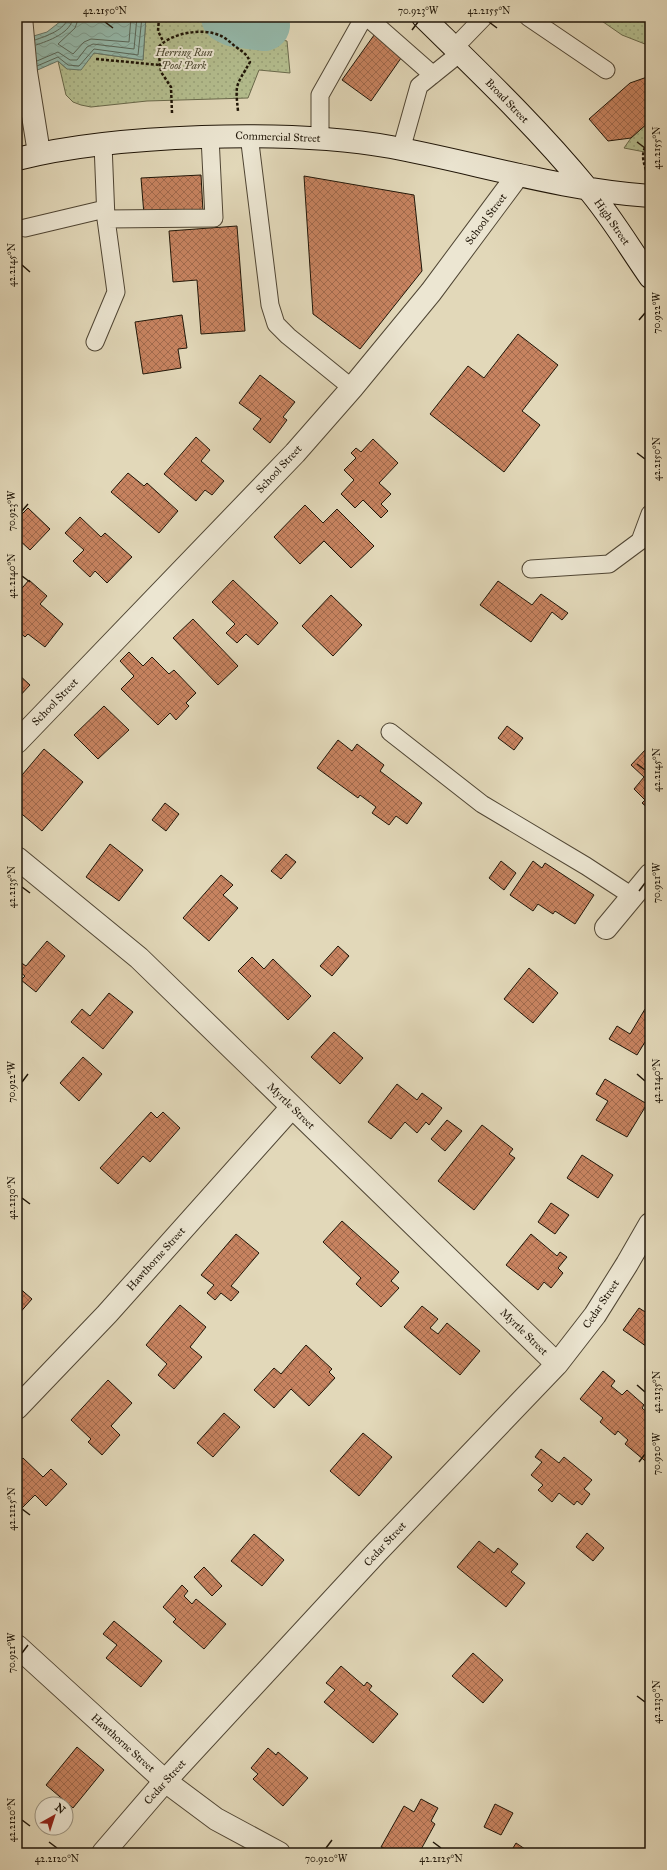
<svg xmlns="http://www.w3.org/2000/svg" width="667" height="1870" font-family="'IM FELL Great Primer',serif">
<defs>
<pattern id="park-dots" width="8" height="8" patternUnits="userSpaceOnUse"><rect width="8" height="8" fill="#b4be8f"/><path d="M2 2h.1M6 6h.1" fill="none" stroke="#9aa37a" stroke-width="1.8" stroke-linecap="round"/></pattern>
<pattern id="water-waves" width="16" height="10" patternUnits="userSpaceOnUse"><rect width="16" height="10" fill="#95baac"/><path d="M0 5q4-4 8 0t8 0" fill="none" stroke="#809f92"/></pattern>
<pattern id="building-cross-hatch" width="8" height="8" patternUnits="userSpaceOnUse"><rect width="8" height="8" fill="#c78360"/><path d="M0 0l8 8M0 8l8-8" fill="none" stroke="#a16a4d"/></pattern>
</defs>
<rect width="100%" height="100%" fill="#e2d8b9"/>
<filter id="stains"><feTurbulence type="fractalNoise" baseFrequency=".005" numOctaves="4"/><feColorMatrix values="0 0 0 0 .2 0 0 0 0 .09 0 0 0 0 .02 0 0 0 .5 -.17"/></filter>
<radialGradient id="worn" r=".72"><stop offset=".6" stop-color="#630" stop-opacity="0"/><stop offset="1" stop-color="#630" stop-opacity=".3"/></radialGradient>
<path fill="url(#park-dots)" stroke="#6a6a4c" d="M146,17H191L229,30L287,41L290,73L259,70L248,98L147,101L91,107L81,105L73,102L66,95L58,61L67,69L94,53L143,60Z
M596,17H650V46L622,35Z
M650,121V153L624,148L631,138Z"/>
<path fill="url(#water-waves)" stroke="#66786a" d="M66,17H146L143,60L94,53L81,70L67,69L58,61L17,79V41L47,32Z"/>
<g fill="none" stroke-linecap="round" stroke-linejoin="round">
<path stroke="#5a685a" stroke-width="1" d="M79,17L75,28L58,44L73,54L84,42L91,39L129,42L131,17
M35,40C46,36 66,30 68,17
M36,45C48,41 72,33 73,17
M37,61L58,52L70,60H77L87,47L93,44L134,49L137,17
M37,66L58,57L68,65L79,66L94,49L138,55L142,17"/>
<path stroke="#95baac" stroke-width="52" d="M227,17L235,21L264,25"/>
</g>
<path fill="url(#building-cross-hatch)" stroke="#201608" d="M377,31L406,51L371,101L342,80Z
M650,76V121L631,138L608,141L589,119L630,83Z
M201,175L203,212L144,215L141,178Z
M304,176L414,195L422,271L360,349L313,314Z
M237,226L245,331L201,334L197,280L173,282L169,231Z
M182,315L187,348L178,349L181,368L143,374L135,322Z
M518,334L558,365L522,411L540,425L504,472L430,414L468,366L484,378Z
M260,375L295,402L283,417L287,420L270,443L253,429L261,419L239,403Z
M196,437L210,450L201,461L224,481L212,495L205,490L196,501L164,474Z
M373,439L398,463L379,483L391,494L381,504L388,511L381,518L363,500L355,508L341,494L354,480L344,470L356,458L351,453L356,448L361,452Z
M128,473L144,486L147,483L178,511L159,533L111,492Z
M305,505L323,523L337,509L374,546L351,568L324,541L300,564L274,537Z
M28,508L50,529L30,550L17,538V519Z
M80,517L101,537L105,533L132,557L107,583L95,571L90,577L73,561L84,550L65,533Z
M29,580L47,596L40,604L63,624L45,647L28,634L25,637L17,630V594Z
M233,580L278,623L258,645L246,634L237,643L226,633L235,624L212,602Z
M498,581L532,605L541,594L568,613L562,620L552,612L531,642L480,605Z
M331,595L362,625L333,656L302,626Z
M193,619L238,666L218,685L173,638Z
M129,652L143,666L152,657L169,674L174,670L196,693L186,703L189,706L176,720L170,713L158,725L121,689L134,676L120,661Z
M17,673L30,685L17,699Z
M104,706L129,730L98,759L74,735Z
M507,726L523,738L514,750L498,738Z
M338,740L352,751L357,744L384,765L380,771L422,803L407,824L396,816L389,825L372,813L376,807L360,795L358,798L317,768Z
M44,749L83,782L42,831L17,810V781Z
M646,749L650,753V810L642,803L645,800L634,789L644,777L631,765Z
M165,803L179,814L166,831L152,820Z
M110,844L143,870L119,901L86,877Z
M286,854L296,862L281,879L271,871Z
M501,861L516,873L504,890L489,878Z
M533,861L542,868L545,863L594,895L575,924L555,911L553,914L538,904L533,911L510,895Z
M221,875L233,885L223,895L238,908L209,941L183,918Z
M47,941L65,956L36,992L21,980L25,976L17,970V960L26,966Z
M338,946L349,956L332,976L320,966Z
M252,957L264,969L273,959L311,996L288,1020L238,971Z
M529,968L558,993L533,1023L504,999Z
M109,993L133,1012L103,1049L71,1022L82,1009L90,1016Z
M645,1009L650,1013V1045L645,1042L637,1055L609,1039L617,1026L630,1034Z
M334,1032L363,1058L340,1084L311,1057Z
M83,1057L102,1074L79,1101L60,1083Z
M605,1079L647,1104L627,1137L596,1120L608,1101L596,1094Z
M397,1084L417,1100L422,1093L442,1108L429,1125L426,1122L417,1133L405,1122L391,1139L368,1122Z
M151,1112L157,1118L163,1112L180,1128L150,1162L143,1156L118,1184L100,1168Z
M447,1120L462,1131L445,1151L431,1139Z
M482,1125L513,1149L509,1154L515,1158L474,1210L438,1181Z
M582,1155L613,1175L598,1198L567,1178Z
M551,1203L569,1215L555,1234L538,1222Z
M342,1221L399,1272L391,1281L399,1288L381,1307L356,1284L361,1278L323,1242Z
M236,1234L259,1253L231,1286L239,1292L231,1301L221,1293L215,1300L207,1293L214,1285L201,1275Z
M531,1234L557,1256L560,1252L567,1257L558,1268L563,1273L551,1288L544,1282L538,1290L506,1265Z
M17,1286L32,1299L17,1316Z
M180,1305L206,1327L190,1347L202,1357L174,1389L158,1375L167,1364L146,1345Z
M422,1306L438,1319L430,1328L438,1334L447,1323L480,1351L460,1375L404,1327Z
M639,1308L650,1315V1349L623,1330Z
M306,1345L332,1369L329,1372L335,1378L309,1406L291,1389L274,1408L254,1390L274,1368L281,1374Z
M603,1371L615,1381L611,1386L622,1395L627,1390L644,1405L642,1408L650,1415V1465L625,1444L628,1440L618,1431L615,1435L600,1422L603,1418L580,1399Z
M108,1380L132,1403L111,1426L120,1435L102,1455L88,1442L91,1439L71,1420Z
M224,1413L240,1427L213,1457L197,1443Z
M363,1433L392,1457L359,1496L330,1471Z
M541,1449L559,1463L564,1457L592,1480L584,1489L590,1494L582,1505L577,1501L574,1505L559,1493L552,1502L538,1490L543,1485L531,1475L542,1462L535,1457Z
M23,1458L43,1477L51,1469L67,1484L46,1506L35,1495L19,1511L17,1509V1464Z
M587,1533L604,1548L593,1561L576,1547Z
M254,1534L284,1560L262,1586L231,1561Z
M479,1541L494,1553L498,1548L518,1564L511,1572L525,1583L506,1607L457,1567Z
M204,1567L222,1586L212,1596L194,1577Z
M182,1585L188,1591L184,1596L192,1604L196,1599L226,1624L204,1649L173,1622L176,1619L163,1607Z
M114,1621L162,1661L141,1687L106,1658L117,1645L103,1634Z
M473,1653L503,1680L483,1703L452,1676Z
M341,1666L364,1686L367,1682L372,1686L369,1690L398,1714L373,1743L324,1702L335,1690L326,1683Z
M77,1747L104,1770L73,1808L46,1785Z
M268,1748L276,1755L278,1752L308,1778L283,1806L253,1779L258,1774L251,1768Z
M421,1799L438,1808L431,1821L435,1824L419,1853H393L381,1847L404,1806L414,1812Z
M495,1804L513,1813L501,1835L484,1827Z
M516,1843L531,1853H510Z"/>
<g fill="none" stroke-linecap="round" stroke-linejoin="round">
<g stroke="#504634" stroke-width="19">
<path id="service" d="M367,17L433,75
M528,17L606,70
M454,48L484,17
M249,135L270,305L276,324L288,336L352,388
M320,138V95L364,17
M103,144L106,219L214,218L210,137
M401,150L419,86L460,53
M25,228L105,209
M95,342L116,292L106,219
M531,569L609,564L640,541L650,514
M390,732L482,804L586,866L632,896"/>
</g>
<g stroke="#504634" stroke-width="24">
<path id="minor" d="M21,17L26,72L39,153
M17,742L295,453L352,388L431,292L518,175
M17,858L139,958L557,1364
M606,928L650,875
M17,1408L107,1314L292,1107
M17,1646L165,1781L216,1819L279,1853
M103,1853L165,1781L376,1553L557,1364L595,1315L627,1264L650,1224"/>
</g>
<g stroke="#201608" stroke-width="24">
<path id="secondary" d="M423,17C479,72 537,127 587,188C611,216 629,247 650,277
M17,159C77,144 140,139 202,137C265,135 328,136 391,147C477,163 562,190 650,196"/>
</g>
<path stroke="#201608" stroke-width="2.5" stroke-dasharray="3 2" stroke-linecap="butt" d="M159,18L158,31L163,41
M96,59L160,65
M172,113L171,87L161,72L158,48C169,33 204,27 221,36C226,38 231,43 236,47C243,52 247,54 250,62C236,87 235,82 238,111
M646,170C642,158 641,150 650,141"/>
<use href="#service" stroke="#ece6d2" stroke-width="17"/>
<use href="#minor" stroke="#ece6d2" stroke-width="22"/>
<use href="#secondary" stroke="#ece6d2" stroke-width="22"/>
</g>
<path fill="none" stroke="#201608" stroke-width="1.5" d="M105,22L113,28M489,22L497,28M412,30L418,22M637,142L645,148M22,265L30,272M639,320L645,313M637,453L645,459M22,511L28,504M22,576L30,582M637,764L645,770M22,887L30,893M639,891L645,883M637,1074L645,1081M22,1082L28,1074M22,1198L30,1204M637,1385L645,1392M639,1462L645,1454M22,1509L30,1515M22,1653L28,1645M637,1696L645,1702M22,1820L30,1826M49,1842L57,1848M433,1842L441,1848M326,1848L332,1840"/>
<g text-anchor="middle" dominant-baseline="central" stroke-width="4" stroke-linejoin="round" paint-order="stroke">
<g font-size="11" font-style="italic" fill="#4c4830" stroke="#ece6d2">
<text x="184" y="52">Herring Run<tspan x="184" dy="13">Pool Park</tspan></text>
</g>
<g font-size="11" fill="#201608" stroke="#ece6d2">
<text transform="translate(507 101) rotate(46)">Broad Street</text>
<text transform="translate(278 137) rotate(2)">Commercial Street</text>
<text transform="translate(486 219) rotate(-53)">School Street</text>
<text transform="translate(612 222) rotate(55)">High Street</text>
<text transform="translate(279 469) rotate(-47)">School Street</text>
<text transform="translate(55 702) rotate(-46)">School Street</text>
<text transform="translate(291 1106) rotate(44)">Myrtle Street</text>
<text transform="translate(156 1259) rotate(-48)">Hawthorne Street</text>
<text transform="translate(601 1304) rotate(-56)">Cedar Street</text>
<text transform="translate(524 1332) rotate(44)">Myrtle Street</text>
<text transform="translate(385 1544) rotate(-47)">Cedar Street</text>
<text transform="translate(123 1743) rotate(42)">Hawthorne Street</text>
<text transform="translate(165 1782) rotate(-48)">Cedar Street</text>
</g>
</g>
<rect width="667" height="1870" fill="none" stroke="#e2d8b9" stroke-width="44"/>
<g transform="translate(54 1816) rotate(39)"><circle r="19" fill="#ece6d2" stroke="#9a9381"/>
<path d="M0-3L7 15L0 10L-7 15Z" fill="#8f2418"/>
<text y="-6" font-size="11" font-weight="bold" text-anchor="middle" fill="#201608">N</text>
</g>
<rect x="22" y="22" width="623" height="1826" fill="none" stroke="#201608" stroke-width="1.5"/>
<g font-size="10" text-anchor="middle" fill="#201608">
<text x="105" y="14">42.2150°N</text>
<text x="418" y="14">70.923°W</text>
<text x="489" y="14">42.2155°N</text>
<text transform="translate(656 148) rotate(-90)" y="4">42.2155°N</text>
<text transform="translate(11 265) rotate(-90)" y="4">42.2145°N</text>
<text transform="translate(656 313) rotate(-90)" y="4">70.922°W</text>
<text transform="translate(656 459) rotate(-90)" y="4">42.2150°N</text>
<text transform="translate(11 511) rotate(-90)" y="4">70.923°W</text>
<text transform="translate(11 576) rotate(-90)" y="4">42.2140°N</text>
<text transform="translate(656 770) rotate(-90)" y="4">42.2145°N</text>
<text transform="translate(656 883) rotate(-90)" y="4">70.921°W</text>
<text transform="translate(11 887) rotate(-90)" y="4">42.2135°N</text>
<text transform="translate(656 1081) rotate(-90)" y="4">42.2140°N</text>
<text transform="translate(11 1082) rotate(-90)" y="4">70.922°W</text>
<text transform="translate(11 1198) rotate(-90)" y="4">42.2130°N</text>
<text transform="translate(656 1392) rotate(-90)" y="4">42.2135°N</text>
<text transform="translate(656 1454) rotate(-90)" y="4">70.920°W</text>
<text transform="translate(11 1509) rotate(-90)" y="4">42.2125°N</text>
<text transform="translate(11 1653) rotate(-90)" y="4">70.921°W</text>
<text transform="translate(656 1702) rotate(-90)" y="4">42.2130°N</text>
<text transform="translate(11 1820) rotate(-90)" y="4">42.2120°N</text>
<text x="57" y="1862">42.2120°N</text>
<text x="326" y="1862">70.920°W</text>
<text x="441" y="1862">42.2125°N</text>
</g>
<rect width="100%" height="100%" filter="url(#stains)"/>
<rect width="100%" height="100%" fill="url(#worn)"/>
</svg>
